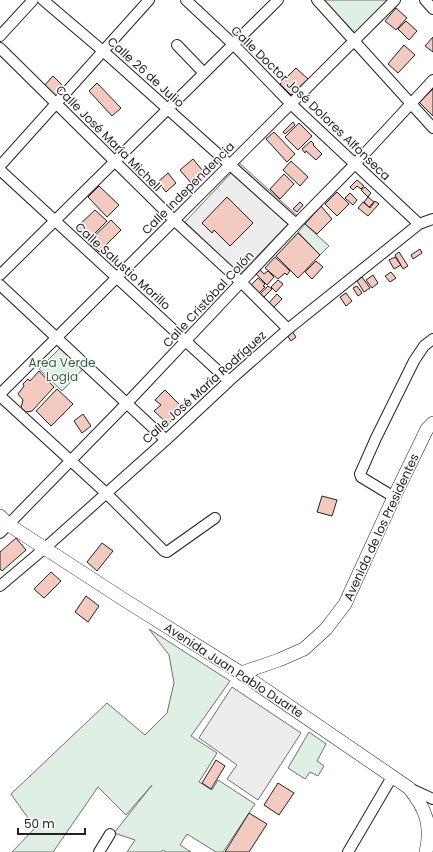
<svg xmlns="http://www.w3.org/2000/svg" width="433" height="852" font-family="Poppins,sans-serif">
<rect width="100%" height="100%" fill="#fff"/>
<path fill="#e0efe3" stroke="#6f6f6f" d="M324,0H390L356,34Z
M305,224L329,246L320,255L298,232Z
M61,347L84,368L62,391L39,369Z
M149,629L230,681L191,736L217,753L199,782L212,790L218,780L255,804L223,852H216L187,834L180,845L191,852H166L163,850L161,852H127L135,840L114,833L152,785L126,815L98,787L53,852H12L35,828L11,794L107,703L145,735L167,713L174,683L169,655Z
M309,732L326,744L317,761L324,766L318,776L310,772L305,779L288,768Z"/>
<path fill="#ededed" stroke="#6f6f6f" d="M235,159L301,219L294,226L237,176L288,224L240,274L185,222L232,172Z
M232,687L301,733L258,800L227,779L237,765L199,738Z"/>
<path fill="#f3c9c0" stroke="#222" d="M396,8L407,18L396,30L385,21Z
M406,21L417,31L409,40L398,29Z
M433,37V52L425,46Z
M404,45L415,55L398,73L388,64Z
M296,68L308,79L291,95L280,84Z
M53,76L65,88L54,99L42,88Z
M97,83L121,108L112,116L89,91Z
M433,89V116L419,102Z
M293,122L295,125L285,134L283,132Z
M299,123L312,136L298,150L285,137Z
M274,132L295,154L287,162L266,139Z
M311,141L314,144L313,145L322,154L316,160L306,151L305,153L302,149Z
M193,159L203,171L191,183L180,170Z
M291,161L308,177L300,186L283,170Z
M168,173L176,183L166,192L158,182Z
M284,174L294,184L280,199L270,189Z
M357,180L364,186L361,189L357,186L353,190L350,187Z
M99,186L119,205L107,217L88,197Z
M365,187L371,193L368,197L361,190Z
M337,192L349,204L337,216L325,204Z
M350,193L357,200L353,205L345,198Z
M227,197L253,223L230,246L214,230L212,233L202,223Z
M368,197L374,202L369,207L364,202Z
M375,201L379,204L368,216L358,208L363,202L370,208Z
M300,202L303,205L297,212L293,209Z
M321,206L332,219L317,234L305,224Z
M95,210L107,221L88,240L76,228Z
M111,220L121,230L99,252L88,242Z
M298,233L320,255L298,278L276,256Z
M420,249L422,253L413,259L411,255Z
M399,252L408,266L403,269L395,255Z
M275,257L290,271L287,275L285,273L278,279L265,268Z
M395,257L401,265L394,269L389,260Z
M316,261L323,267L312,279L305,272Z
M260,270L264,274L268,271L274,277L267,285L256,274Z
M391,272L396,278L390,282L385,276Z
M373,275L378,283L372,288L366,280Z
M362,277L370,288L364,292L357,281Z
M258,278L265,284L263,286L265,287L259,293L251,285Z
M278,280L283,284L276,292L271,287Z
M268,286L272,289L264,297L260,294Z
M357,286L362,293L358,296L353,288Z
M346,293L352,301L346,306L340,297Z
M277,294L282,299L273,308L268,304Z
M292,331L296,337L291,341L287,335Z
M39,371L54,387L32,411L26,412L21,408L23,400L18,394L24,386L23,384L28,379L30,381Z
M57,389L73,404L51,426L36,411Z
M165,390L183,408L168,424L154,411L161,405L155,400Z
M83,414L91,426L82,433L74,421Z
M322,496L337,500L332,516L317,512Z
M16,538L26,550L2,571L0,569V552Z
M102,543L113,551L97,571L87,562Z
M51,572L61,581L44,598L34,589Z
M86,596L99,606L88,622L75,612Z
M216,760L225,766L211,789L202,783Z
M278,783L294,793L279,815L264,805Z
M249,813L267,824L249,852H225Z"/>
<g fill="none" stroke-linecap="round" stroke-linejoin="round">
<g stroke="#222" stroke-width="12">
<path id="minor" d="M43,0L103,51L296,224
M186,0L233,44L291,104L419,224
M317,0L433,128
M425,0L433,9
M0,36L33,0
M177,45L204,73
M0,48L174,220L241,282L288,329
M0,166L149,0
M0,170L229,381
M0,275L278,0
M0,285L166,440
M0,394L395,0
M0,396L106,493L164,551L167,552L215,518
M394,497L361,477L360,474L376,438L414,361L424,346L433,339
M0,533L127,403L296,224L355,164L433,80
M0,586L45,548L166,440L229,381L288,329L419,224L433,219
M409,788L433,799
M99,852L110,834
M348,852L392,777"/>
</g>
<g stroke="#222" stroke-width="14">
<path id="major" d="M0,516L9,525L126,601L241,673L409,788C426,809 432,825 426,852
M241,673L279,660L304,649L326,629L345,604L394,497L427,429L433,423"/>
</g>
<use href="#minor" stroke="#fff" stroke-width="10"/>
<use href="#major" stroke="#fff" stroke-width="13"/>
</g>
<g text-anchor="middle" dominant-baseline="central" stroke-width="3" stroke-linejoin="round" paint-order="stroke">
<g font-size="12" fill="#222" stroke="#fff">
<text transform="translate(146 72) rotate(42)">Calle 26 de Julio</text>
<text transform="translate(311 103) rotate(44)">Calle Doctor José Dolores Alfonseca</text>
<text transform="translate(109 138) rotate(45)">Calle José María Michell</text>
<text transform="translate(188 188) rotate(-45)">Calle Independencia</text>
<text transform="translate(123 266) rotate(42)">Calle Salustio Morillo</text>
<text transform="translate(208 299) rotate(-47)">Calle Cristóbal Colón</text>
<text transform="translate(204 387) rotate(-42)">Calle José María Rodríguez</text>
<text transform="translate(381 527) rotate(-65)">Avenida de los Presidentes</text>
<text transform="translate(234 670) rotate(33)">Avenida Juan Pablo Duarte</text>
</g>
<g font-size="12" fill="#2f5e38" stroke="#fff">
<text x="62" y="362">Area Verde<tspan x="62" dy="14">Logia</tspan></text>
</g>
</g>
<path d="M18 828v6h67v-6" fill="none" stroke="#222222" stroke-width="2"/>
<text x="24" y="828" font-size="12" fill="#222222" stroke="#ffffff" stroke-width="3" paint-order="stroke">50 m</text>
</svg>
